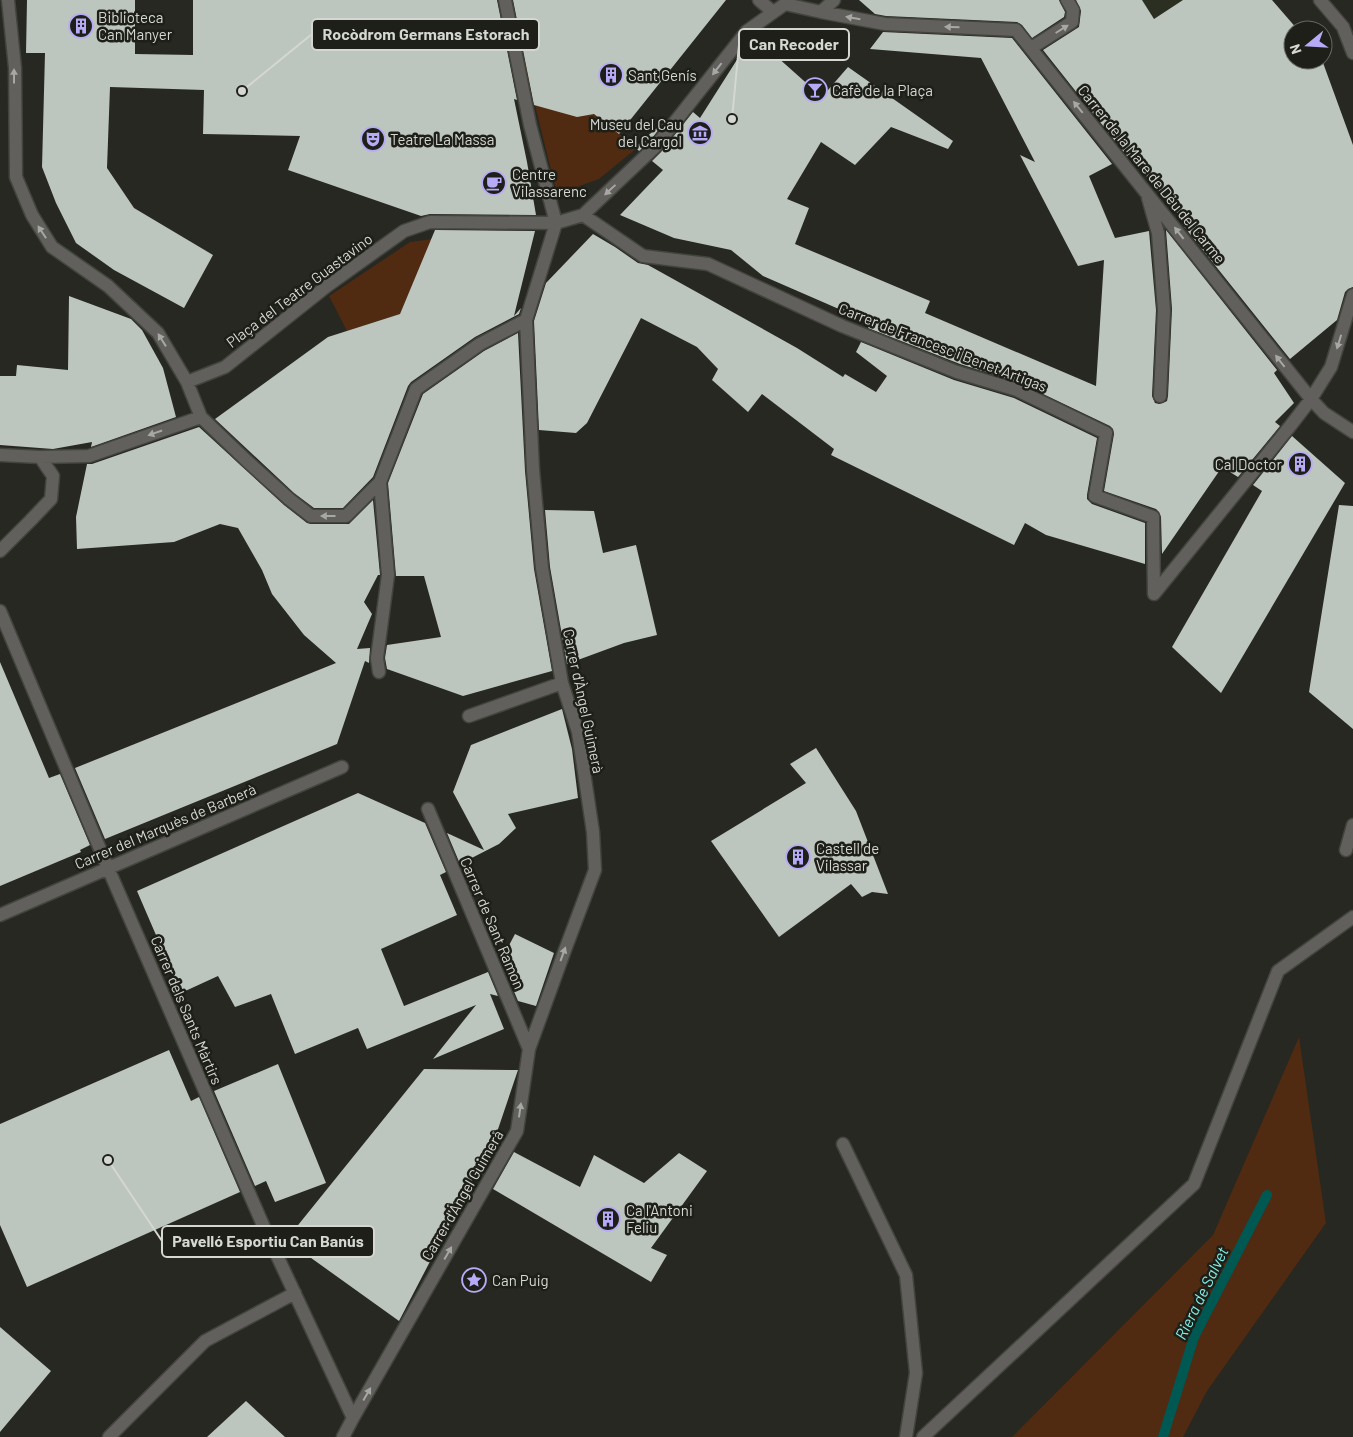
<svg xmlns="http://www.w3.org/2000/svg" width="1353" height="1437" font-family="Barlow,sans-serif">
<rect width="100%" height="100%" fill="#262821"/>
<path fill="#2b2f22" d="M1142,0H1183L1154,19Z"/>
<path fill="#502a11" d="M535,51L594,114L637,148L599,179L557,194L524,61Z
M432,239L400,314L347,331L329,296L410,242Z
M1299,1037L1326,1223L1207,1391L1183,1437H1012L1213,1235Z"/>
<g fill="none" stroke-linecap="round" stroke-linejoin="round">
<path stroke="#005853" stroke-width="10" d="M1163,1437L1194,1337L1267,1195"/>
</g>
<path fill="#bcc5be" d="M27,0H135V54L193,55V0H497L517,100L514,99L527,162L536,215L430,214L421,216L288,170L300,136L203,134L204,90L110,87L107,168L134,208L213,255L184,308L114,270L76,243L56,203L42,167L45,53H26Z
M513,0H726L619,134L594,114L577,117L534,105Z
M859,0H1059L1065,12L1064,17L1032,38L1022,25L1017,22L886,16L875,14Z
M1076,0H1142L1154,19L1183,0H1272L1298,30H1293V60H1322L1353,145V287L1348,289L1345,292L1337,320L1290,359L1182,224H1186L1129,155L1127,156L1043,50L1079,27L1081,11Z
M883,32L1012,38L1112,164L1089,176L1115,238L1149,231L1156,310L1152,396L1155,403L1159,404L1163,403L1167,401L1168,396L1172,309L1166,230L1277,370L1274,373L1294,403L1275,422L1280,426L1238,477L1222,467L1162,554L1161,517L1159,512L1156,509L1104,491L1114,434L1113,429L1110,426L1020,383L960,364L868,328L871,323L763,276L731,250L674,238L620,215L663,170L652,161L661,152L693,112L700,118L740,55L758,40L822,97L848,67L953,141L948,149L891,127L855,165L821,142L787,199L809,208L795,244L930,301L925,313L1096,386L1104,260L1078,266L1020,155L1035,162L981,58L870,49Z
M667,119L649,142L639,151L635,147Z
M435,230L535,231L514,316L521,308L519,314L475,337L411,382L408,386L373,477L343,508H314L294,493L215,419L328,337L400,314Z
M593,234L615,247L638,263L648,265L797,348L843,377L845,374L876,392L887,376L856,352L861,342L954,380L1014,398L1097,438L1087,495V499L1092,504L1145,523V564L1046,535L1025,523L1014,545L831,455L834,449L762,394L748,412L712,380L718,369L697,347L641,318L587,423L576,433L539,430L534,321L546,283Z
M69,296L131,319L142,330L163,368L176,417L91,447L92,442L53,449L0,445V376H16L17,365L68,370Z
M518,333L525,471L534,569L552,671L463,696L387,669L385,658L387,645L441,637L424,576H396L388,483L423,394L484,351Z
M199,427L284,505L307,523L311,524H349L373,500L380,575H378L364,602L372,614L357,649L370,648L369,663L365,661L337,744L105,839L75,768L336,663L304,635L272,594L262,570L238,528L220,524L174,542L77,549L76,517L87,464H92Z
M1292,436L1345,483L1221,693L1172,647L1262,491L1253,485Z
M1339,505L1353,506V729L1309,692Z
M545,510L594,511L603,553L636,545L657,635L624,643L567,664L550,567Z
M0,662L49,778L60,774L90,845L80,850L81,852L0,886Z
M562,709L572,749L578,798L508,814L516,828L499,844L460,864L447,833L484,850L453,792L471,745Z
M816,748L856,811L888,894L872,892L862,897L851,884L779,937L711,841L806,783L790,764Z
M358,793L425,823L446,872L440,875L457,915L381,949L404,1006L488,972L498,996L490,994L504,1029L433,1059L476,1005L367,1049L358,1028L295,1054L271,994L235,1007L218,976L181,993L137,891Z
M515,934L554,953L536,1006L518,1001L503,965L512,962L507,949Z
M169,1050L191,1101L199,1097L240,1192L27,1287L0,1225V1124Z
M278,1064L326,1183L275,1202L266,1181L255,1186L214,1091Z
M424,1069L518,1070L494,1141L500,1144L479,1180L474,1177L399,1321L286,1240Z
M514,1152L580,1187L594,1155L644,1183L679,1153L707,1171L651,1248L667,1255L651,1282L493,1189Z
M0,1327L51,1371L0,1432Z
M246,1401L285,1437H207Z"/>
<g fill="none" stroke-linecap="round" stroke-linejoin="round">
<g stroke="#42443d" stroke-width="15">
<path id="service" d="M1346,850L1353,825"/>
</g>
<g stroke="#42443d" stroke-width="15">
<path id="minor" d="M8,0L15,68L16,177L32,215L52,247L108,286L158,333L187,382L201,417L247,461L289,499L311,516H346L380,482
M505,0L530,125L556,223
M759,0L773,12
M1320,0L1343,27L1353,53
M821,12L834,0
M1031,48L1072,22L1073,10L1067,0
M1148,198L1158,233L1164,310L1160,396
M583,215L643,256L708,264L842,326L957,372L1017,390L1106,433L1095,496L1153,517L1154,594
M187,382L225,367L327,286L404,231L430,222L556,223L583,215L655,147L747,31L785,4L821,12L885,24L1016,30L1311,399L1324,413L1353,432
M0,455L40,457L89,456L201,417
M0,551L30,521L51,499L53,476L40,457
M1154,594L1291,425L1311,399L1331,367L1353,295
M0,611L108,868L266,1232L353,1418
M379,672L377,658L388,575L380,482L416,389L480,344L526,320
M469,716L562,683
M428,809L529,1049
M0,915L342,767
M843,1144L906,1275L916,1373L906,1437
M109,1437L205,1341L295,1293
M343,1437L353,1418L517,1131L529,1049L565,950L595,870L593,832L578,732L562,683L542,568L533,470L526,320L556,223
M923,1437L1194,1184L1278,971L1353,917"/>
</g>
<use href="#service" stroke="#61605c" stroke-width="12"/>
<use href="#minor" stroke="#61605c" stroke-width="12"/>
</g>
<defs><path id="oneway-solid" d="M-6-.8H1V-3.2L6.5 0L1 3.2V.8H-6Z" transform="scale(1.25)"/></defs>
<g fill="#a7a7a3">
<use href="#oneway-solid" transform="translate(853 18) rotate(-170)"/>
<use href="#oneway-solid" transform="translate(952 27) rotate(-178)"/>
<use href="#oneway-solid" transform="translate(1062 29) rotate(-32)"/>
<use href="#oneway-solid" transform="translate(717 69) rotate(128)"/>
<use href="#oneway-solid" transform="translate(14 76) rotate(-90)"/>
<use href="#oneway-solid" transform="translate(1078 107) rotate(-129)"/>
<use href="#oneway-solid" transform="translate(610 190) rotate(137)"/>
<use href="#oneway-solid" transform="translate(42 232) rotate(-123)"/>
<use href="#oneway-solid" transform="translate(1179 233) rotate(-128)"/>
<use href="#oneway-solid" transform="translate(162 340) rotate(-122)"/>
<use href="#oneway-solid" transform="translate(1339 342) rotate(107)"/>
<use href="#oneway-solid" transform="translate(1280 361) rotate(-128)"/>
<use href="#oneway-solid" transform="translate(155 433) rotate(161)"/>
<use href="#oneway-solid" transform="translate(328 516) rotate(180)"/>
<use href="#oneway-solid" transform="translate(563 954) rotate(-70)"/>
<use href="#oneway-solid" transform="translate(520 1110) rotate(-82)"/>
<use href="#oneway-solid" transform="translate(448 1253) rotate(-60)"/>
<use href="#oneway-solid" transform="translate(367 1394) rotate(-60)"/>
</g>
<defs>
<g id="building-ring" transform="scale(1.25)"><circle r="9.5" fill="#1d1f18" stroke="#b7abf8" stroke-width="1.5"/><path d="M-4-6H4V6H1V3H-1V6H-4ZM-2.5-4.3h1.7v1.8h-1.7ZM.8-4.3h1.7v1.8H.8ZM-2.5-1h1.7V.8h-1.7ZM.8-1h1.7V.8H.8Z" fill="#b7abf8"/></g>
<g id="bar-ring" transform="scale(1.25)"><circle r="9.5" fill="#1d1f18" stroke="#b7abf8" stroke-width="1.5"/><path d="M-6-5H6L.8 .8V4.5H3.5V6h-7V4.5H-.8V.8Z" fill="#b7abf8"/></g>
<g id="museum-ring" transform="scale(1.25)"><circle r="9.5" fill="#1d1f18" stroke="#b7abf8" stroke-width="1.5"/><path d="M0-6L6-3V-2H-6V-3ZM-5-1h2V3h-2ZM-1-1h2V3h-2ZM3-1h2V3H3ZM-6 4H6V6H-6Z" fill="#b7abf8"/></g>
<g id="theatre-ring" transform="scale(1.25)"><circle r="9.5" fill="#1d1f18" stroke="#b7abf8" stroke-width="1.5"/><path d="M-5-5.5Q0-4 5-5.5V0Q5 5 0 6Q-5 5-5 0ZM-3.3-2.5H-1v1.5H-3.3ZM1-2.5H3.3v1.5H1ZM-2.8 1Q0 5.5 2.8 1Z" fill="#b7abf8"/></g>
<g id="cafe-ring" transform="scale(1.25)"><circle r="9.5" fill="#1d1f18" stroke="#b7abf8" stroke-width="1.5"/><path d="M-5.5-4.5H6V0H3Q3 3.5 0 3.5H-2.5Q-5.5 3.5-5.5 0ZM3-3.2v2h1.7v-2ZM-6 4.5H4V6H-6Z" fill="#b7abf8"/></g>
<g id="sight-ring" transform="scale(1.25)"><circle r="9.5" fill="#1d1f18" stroke="#b7abf8" stroke-width="1.5"/><path d="M0-6L1.8-2.2L6-1.7L2.9 1.2L3.7 5.4L0 3.3L-3.7 5.4L-2.9 1.2L-6-1.7L-1.8-2.2Z" fill="#b7abf8"/></g>
</defs>
<g fill-rule="evenodd">
<use href="#building-ring" x="81" y="26"/>
<use href="#building-ring" x="611" y="75"/>
<use href="#bar-ring" x="815" y="90"/>
<use href="#museum-ring" x="700" y="133"/>
<use href="#theatre-ring" x="373" y="139"/>
<use href="#cafe-ring" x="494" y="183"/>
<use href="#building-ring" x="1300" y="464"/>
<use href="#building-ring" x="798" y="857"/>
<use href="#building-ring" x="608" y="1219"/>
<use href="#sight-ring" x="474" y="1280"/>
</g>
<g text-anchor="middle" dominant-baseline="central" stroke-width="5" stroke-linejoin="round" paint-order="stroke">
<g font-size="15" fill="#d5d7d2" stroke="#1d1f18" text-anchor="start">
<text x="98" y="17">Biblioteca<tspan x="98" dy="17">Can Manyer</tspan></text>
<text x="628" y="75">Sant Genís</text>
<text x="832" y="90">Cafè de la Plaça</text>
<text x="682" y="124" text-anchor="end">Museu del Cau<tspan x="682" dy="17">del Cargol</tspan></text>
<text x="390" y="139">Teatre La Massa</text>
<text x="512" y="174">Centre<tspan x="512" dy="17">Vilassarenc</tspan></text>
<text x="1282" y="464" text-anchor="end">Cal Doctor</text>
<text x="816" y="848">Castell de<tspan x="816" dy="17">Vilassar</tspan></text>
<text x="626" y="1210">Ca l'Antoni<tspan x="626" dy="17">Feliu</tspan></text>
<text x="492" y="1280">Can Puig</text>
</g>
<g font-size="15" fill="#d5d7d2" stroke="#1d1f18">
<text transform="translate(1152 174) rotate(51)">Carrer de la Mare de Déu del Carme</text>
<text transform="translate(299 290) rotate(-37)">Plaça del Teatre Guastavino</text>
<text transform="translate(943 347) rotate(21)">Carrer de Francesc i Benet Artigas</text>
<text transform="translate(584 701) rotate(78)">Carrer d'Àngel Guimerà</text>
<text transform="translate(165 826) rotate(-23)">Carrer del Marquès de Barberà</text>
<text transform="translate(493 923) rotate(67)">Carrer de Sant Ramon</text>
<text transform="translate(187 1010) rotate(67)">Carrer dels Sants Màrtirs</text>
<text transform="translate(462 1195) rotate(-60)">Carrer d'Àngel Guimerà</text>
</g>
<g font-size="16" font-style="italic" fill="#81efe5" stroke="#1d1f18">
<text transform="translate(1201 1293) rotate(-64)">Riera de Salvet</text>
</g>
</g>
<path fill="none" stroke="#d5d7d2" stroke-width="2" d="M242 91L312 34M732 119L739 45M108 1160L162 1241"/>
<g fill="#d5d7d2" stroke="#1d1f18" stroke-width="2">
<circle cx="242" cy="91" r="5"/>
<circle cx="732" cy="119" r="5"/>
<circle cx="108" cy="1160" r="5"/>
</g>
<g fill="#1d1f18" stroke="#d5d7d2" stroke-width="2">
<rect x="312" y="19" width="227" height="31" rx="5"/>
<rect x="739" y="29" width="110" height="31" rx="5"/>
<rect x="162" y="1226" width="212" height="31" rx="5"/>
</g>
<g font-size="16" text-anchor="middle" font-weight="bold" fill="#d5d7d2">
<text x="426" y="40">Rocòdrom Germans Estorach</text>
<text x="794" y="50">Can Recoder</text>
<text x="268" y="1247">Pavelló Esportiu Can Banús</text>
</g>
<g transform="translate(1308 45) rotate(252)"><circle r="24" fill="#1d1f18" stroke="#676962"/>
<path d="M0-4L9 19L0 12L-9 19Z" fill="#b7abf8"/>
<text y="-8" font-size="14" font-weight="bold" text-anchor="middle" fill="#d5d7d2">N</text>
</g>
</svg>
